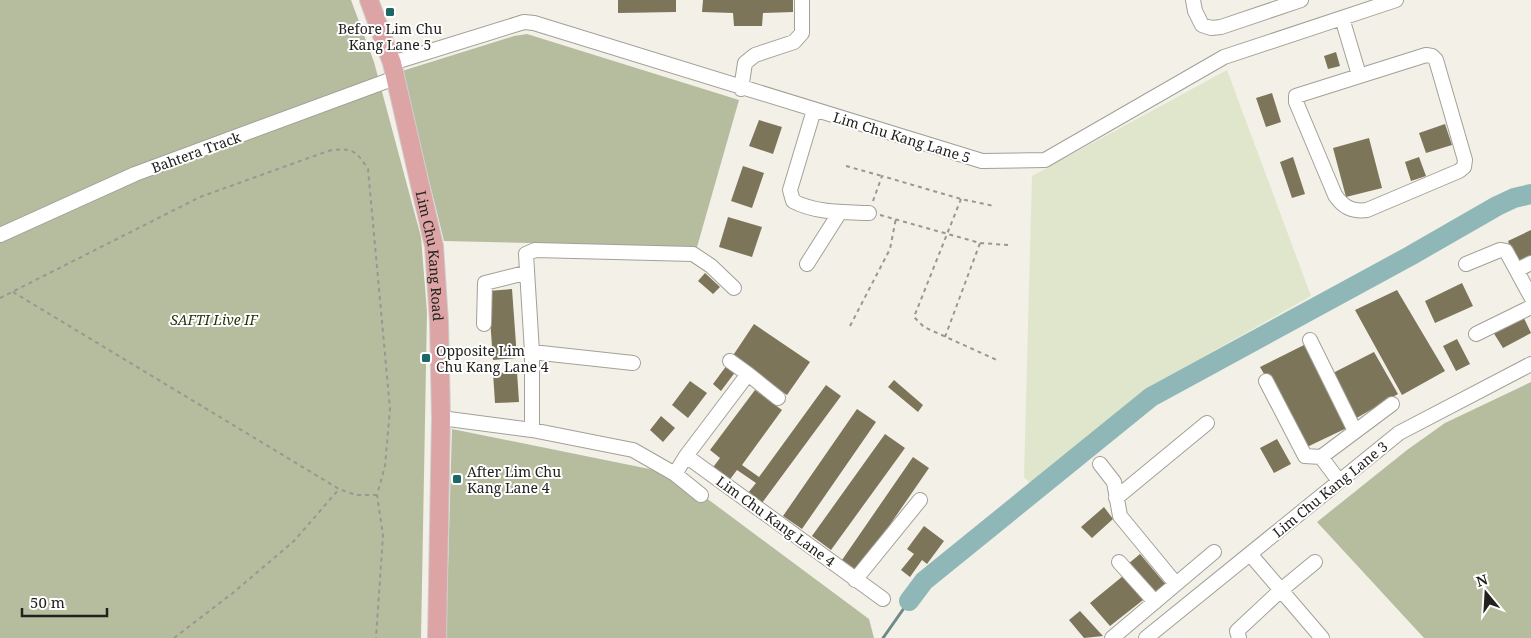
<svg xmlns="http://www.w3.org/2000/svg" width="1531" height="638" font-family="'Noto Serif',serif">
<rect width="100%" height="100%" fill="#f3f0e7"/>
<path fill="#e0e6cb" d="M1227,70L1311,296L1150,387L1030,483L1024,477L1032,176Z"/>
<path fill="#b6bd9e" d="M0,0H351L374,62L421,237L427,312L421,638H0Z
M527,34L739,100L697,247L444,241L402,71L514,36Z
M1531,382V638H1424L1317,522L1407,450L1445,423Z
M452,429L674,474L869,619L874,638H446Z"/>
<g fill="none" stroke-linecap="round" stroke-linejoin="round">
<path stroke="#6f8a8a" stroke-width="3" d="M883,638L909,601"/>
<path stroke="#90b7b8" stroke-width="20" d="M909,601L924,581L1151,397L1410,256L1497,206L1514,198L1531,194"/>
</g>
<path fill="#7d7559" d="M618,0H676V12L618,13Z
M703,0H793V12L763,13L762,26H734L733,13L702,12Z
M1336,52L1340,66L1328,69L1324,56Z
M1272,93L1281,122L1266,127L1256,98Z
M759,120L782,127L773,154L749,146Z
M1445,124L1452,145L1426,153L1419,133Z
M1369,138L1382,188L1346,197L1333,148Z
M1293,157L1305,194L1292,198L1280,162Z
M1419,157L1426,176L1411,181L1405,162Z
M743,166L764,173L752,208L731,201Z
M728,217L762,227L752,257L719,247Z
M1531,230V256L1516,262L1508,241Z
M705,273L720,287L713,294L698,281Z
M1462,283L1473,306L1435,323L1425,301Z
M512,289L517,358L493,360L488,291Z
M1397,290L1445,371L1402,395L1355,310Z
M1523,316L1531,333L1503,348L1493,332Z
M754,324L810,362L787,395L732,357Z
M1457,339L1470,364L1456,371L1443,346Z
M1306,344L1351,426L1307,447L1260,367Z
M1374,352L1398,394L1355,419L1331,374Z
M727,365L736,371L721,391L713,384Z
M517,372L519,402L495,403L493,373Z
M894,380L923,405L918,412L888,387Z
M690,381L707,393L688,418L672,405Z
M826,385L841,396L762,503L748,493L756,483L737,470L728,482L711,470L720,458L710,450L755,390L782,410L742,465L759,477Z
M857,409L876,422L802,529L783,516Z
M661,416L675,428L663,442L650,430Z
M885,434L905,448L831,550L812,536Z
M1277,439L1291,464L1274,473L1260,448Z
M913,457L929,468L858,571L842,560Z
M1104,507L1113,519L1092,538L1081,527Z
M924,526L944,541L927,564L922,560L910,577L901,570L914,554L907,549Z
M1140,554L1167,586L1154,596L1128,564Z
M1123,576L1143,600L1110,626L1090,603Z
M1080,611L1103,636L1084,638L1069,620Z"/>
<g fill="none" stroke-linecap="round" stroke-linejoin="round">
<g stroke="#a2a098" stroke-width="16">
<path id="minor" d="M1193,0L1195,11L1202,25L1211,28L1221,27L1301,0
M1342,18L1359,75
M1426,55L1432,56L1436,60L1465,160L1464,167L1459,171L1367,210C1352,212 1343,207 1335,195L1296,102V96Z
M392,63L524,22L534,23L982,161L1045,160L1224,57L1396,0
M741,89L745,63L755,55L794,42L802,33V0
M814,110L790,190L793,201C815,213 844,212 869,213
M0,235L135,174L395,78
M807,264L840,212
M1466,264L1500,250L1506,251L1531,297
M1517,270L1531,263
M484,324L485,283L525,273
M1476,334L1531,307
M1310,340L1355,431
M532,352L633,363
M730,361L748,374
M1266,381L1305,456L1321,457L1392,404
M441,418L532,430L633,450L675,474L701,495
M532,430V352L526,254L535,250L693,254L711,266L734,288
M686,456L748,374L778,398
M1321,457L1339,481
M1100,464L1114,482L1120,516L1176,584
M675,474L686,456L883,599
M1116,498L1207,423
M1250,554L1322,638
M1119,562L1155,602
M855,580L920,500
M1112,638L1214,552
M1146,638L1399,433L1531,364
M1239,638L1237,631L1281,590L1315,562"/>
</g>
<g stroke="#cecece" stroke-width="20">
<g id="major">
<path id="s1" d="M369,0L392,63L434,246L439,322L441,418L437,638"/>
</g>
</g>
<path stroke="#9a9791" stroke-width="2" stroke-dasharray="4 4" stroke-linecap="butt" d="M846,166L882,176
M961,199L914,317L924,327L999,361
M873,201L882,176L961,199L994,206
M880,215L980,243L1008,245
M13,292L339,489L356,495H377
M0,298L200,197L328,151C351,147 356,150 368,169L390,409L385,466L377,495L383,535L376,638
M850,326L890,249L896,218
M945,337L980,243
M174,638L234,592L294,541L339,489"/>
<use href="#minor" stroke="#fff" stroke-width="14"/>
<use href="#major" stroke="#dda4a6" stroke-width="18"/>
</g>
<g fill="#1c6866" stroke="#fff" stroke-width="2">
<rect x="385" y="7" width="10" height="10" rx="2.5"/>
<rect x="421" y="353" width="10" height="10" rx="2.5"/>
<rect x="452" y="474" width="10" height="10" rx="2.5"/>
</g>
<g text-anchor="middle" dominant-baseline="central" stroke-width="4" stroke-linejoin="round" paint-order="stroke">
<g font-size="14" fill="#22211e" stroke="#fff" text-anchor="start">
<text x="390" y="28" text-anchor="middle">Before Lim Chu<tspan x="390" dy="16">Kang Lane 5</tspan></text>
<text x="436" y="350">Opposite Lim<tspan x="436" dy="16">Chu Kang Lane 4</tspan></text>
<text x="467" y="471">After Lim Chu<tspan x="467" dy="16">Kang Lane 4</tspan></text>
</g>
<g font-size="14" fill="#22211e" stroke="#fff">
<text transform="translate(902 137) rotate(17)">Lim Chu Kang Lane 5</text>
<text transform="translate(196 152) rotate(-20)">Bahtera Track</text>
<text stroke="none"><textPath href="#s1" startOffset="264">Lim Chu Kang Road</textPath></text>
<text transform="translate(1330 489) rotate(-39)">Lim Chu Kang Lane 3</text>
<text transform="translate(776 521) rotate(36)">Lim Chu Kang Lane 4</text>
</g>
<g font-size="14" font-style="italic" fill="#2a3009" stroke="#fff">
<text x="214" y="319">SAFTI Live IF</text>
</g>
</g>
<g transform="translate(1486 593) rotate(342)" stroke="#ffffff" stroke-width="4" paint-order="stroke">
<path d="M0-4L9 19L0 12L-9 19Z" fill="#22211e"/>
<text y="-8" font-size="14" font-weight="bold" text-anchor="middle" fill="#22211e">N</text>
</g>
<path d="M22 608v8h85v-8" fill="none" stroke="#22211e" stroke-width="2.5"/>
<text x="30" y="608" font-size="15" fill="#22211e" stroke="#ffffff" stroke-width="4" paint-order="stroke">50 m</text>
</svg>
